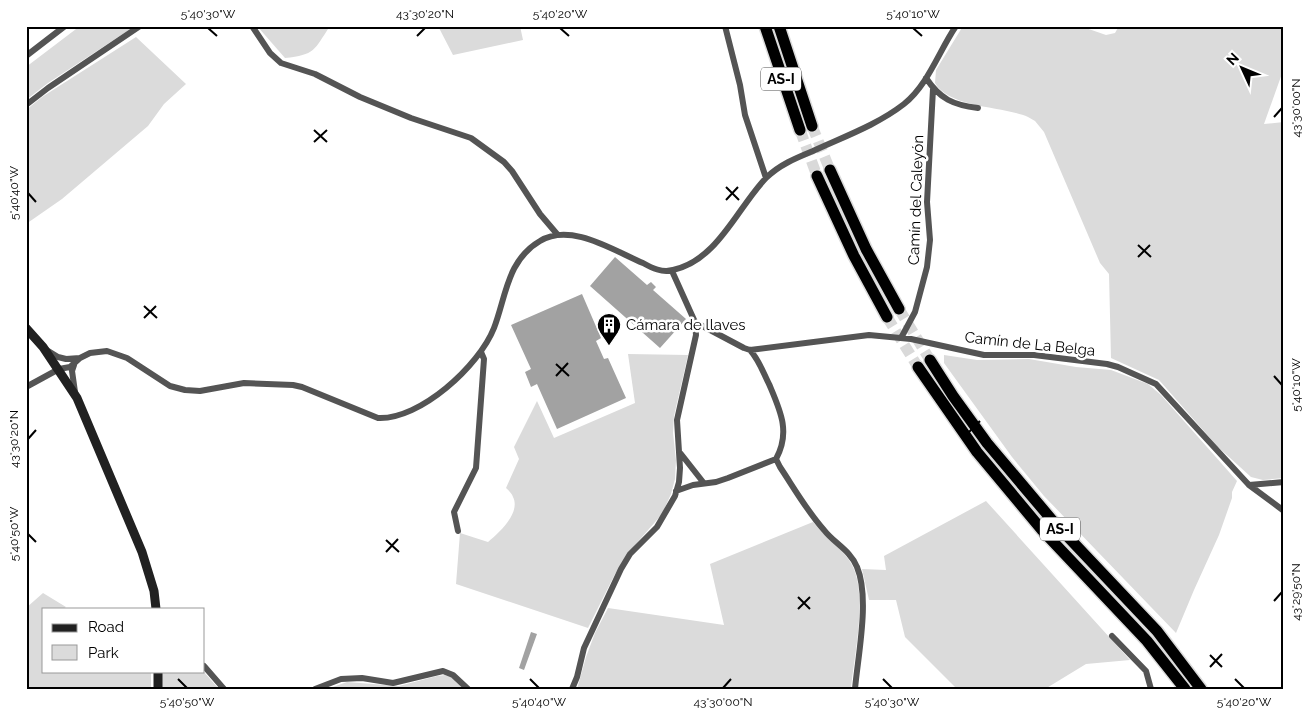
<svg xmlns="http://www.w3.org/2000/svg" width="1310" height="715" font-family="Raleway,sans-serif">
<rect width="100%" height="100%" fill="#fff"/>
<path fill="#dbdbdb" d="M80,26H135L48,83L26,100V67Z
M257,26H330C314,50 315,55 285,58Z
M438,26H520L523,40L453,55Z
M963,26H1080L1106,35L1115,33L1119,26H1284V68L1264,124L1284,122V478L1263,480L1251,477L1218,447L1159,380L1111,358L1109,274L1100,263L1044,132L1035,121L1028,117C1003,106 949,108 935,83L936,70Z
M136,37L186,84L164,104L148,126L62,199L26,224V110L42,97Z
M628,354L688,355L674,416L673,433L676,460L675,479L671,494L662,514L635,545L615,574L588,628L456,584L460,533L488,542C499,533 521,513 513,497C512,493 508,490 506,488L519,459L514,447L537,401L554,438L635,403Z
M944,355L977,360L1029,359L1076,367L1111,370L1148,384L1161,395L1237,481L1232,492V498L1219,535L1194,590L1176,633L1044,496L1012,457L944,363Z
M986,501L1130,660L1086,664L1045,689H957L905,637L896,600H869L862,569L886,570L884,556Z
M813,522C824,536 845,551 852,565C868,595 854,656 851,689H577L586,657L595,633L608,608L724,625L710,564Z
M43,593L66,607L63,609H44V671H151V689H26V608Z
M162,671H203L219,689H161Z
M445,675L451,677L464,689H327L347,682L399,686L437,676Z"/>
<path fill="#a2a2a2" d="M615,257L647,285L651,282L656,287L653,290L686,319L660,348L590,286Z
M582,294L601,338L596,341L604,359L608,358L626,398L557,429L537,384L531,387L525,372L531,369L511,325Z
M531,632L537,634L524,670L519,668Z"/>
<g fill="none" stroke-linecap="round" stroke-linejoin="round">
<path stroke="#d9d9d9" stroke-width="11" stroke-dasharray="11 5.5" stroke-linecap="butt" d="M812,126L830,170
M800,130L817,176
M899,309L930,360
M887,317L918,367"/>
<g stroke="#dbdbdb" stroke-width="14">
<path id="highway" d="M765,26L800,130
M779,26L812,126
M830,170L866,249L899,309
M817,176L854,256L887,317
M930,360L953,396L987,443L1052,520L1157,631L1201,689
M918,367L977,452L1042,530L1147,641L1185,689"/>
</g>
<path stroke="#545454" stroke-width="6" d="M252,26L270,53L281,63L315,74L360,97L411,118L471,138L504,162L512,171L540,214L557,234
M725,26L740,85L745,115L766,178
M26,56L65,26
M926,78C940,99 953,105 978,108
M26,105L48,88L140,26
M695,322L744,348L750,350L869,335L911,339L984,355H1034L1107,364L1118,367L1156,384L1249,485L1284,511
M901,338L915,312L927,267L930,240L927,202L933,89
M45,349L58,357L66,359L80,358L90,353L107,351L127,358L170,386L185,390L200,391L244,383L293,385L302,387L378,418C420,420 479,366 494,328C506,297 507,260 540,241C571,222 614,251 643,263C652,268 662,273 673,270C718,260 737,208 766,178C779,165 796,158 813,151C843,137 877,125 904,104C928,85 939,51 956,26
M750,350C759,360 763,372 769,384C780,410 791,432 776,459L780,467C794,488 807,511 824,530C834,543 851,551 857,567C870,598 858,655 855,689
M74,365L72,371L75,392
M26,387L59,369L70,367L80,358
M681,454L703,482
M1249,485L1284,482
M676,491L693,485L716,482L728,478L776,459
M458,531L454,512L476,468L484,359L481,352
M1112,636L1146,671L1151,689
M204,666L224,689
M315,689L341,679L362,678L393,683L443,671L453,675L468,689
M572,689L577,677L584,648L621,569L630,554L657,527L675,496L679,482L680,468L677,420L696,335L695,322L672,271"/>
<path stroke="#212121" stroke-width="9" d="M26,328L43,347L77,398L142,552L154,591L156,609
M158,689V671"/>
<use href="#highway" stroke="#000" stroke-width="11"/>
</g>
<path fill="none" stroke="#000" stroke-width="2" d="M208,28L217,36M560,28L569,36M913,28L922,36M417,36L425,28M1274,117L1282,108M314,130L327,142M314,142L327,130M726,187L739,200M28,193L36,202M726,200L738,187M1138,245L1151,257M1138,257L1150,245M144,306L157,318M144,318L156,306M556,364L569,376M556,376L568,363M1274,376L1282,385M968,421L981,433M968,433L980,421M28,439L36,430M28,534L36,542M386,540L399,552M386,552L398,539M798,597L810,609M1274,601L1282,592M798,609L810,597M1210,655L1222,667M1210,667L1222,654M178,679L187,688M530,679L539,688M883,679L892,688M1235,679L1244,688M723,688L731,679"/>
<defs>
<g id="building-pin" transform="scale(1.25)"><path d="M0 17L-7.5 6A9.5 9.5 0 1 1 7.5 6Z" fill="#000" stroke="#fff"/><path d="M-4-6H4V6H1V3H-1V6H-4ZM-2.5-4.3h1.7v1.8h-1.7ZM.8-4.3h1.7v1.8H.8ZM-2.5-1h1.7V.8h-1.7ZM.8-1h1.7V.8H.8Z" fill="#fff"/></g>
</defs>
<g fill-rule="evenodd">
<use href="#building-pin" x="609" y="325"/>
</g>
<g text-anchor="middle" dominant-baseline="central" stroke-width="5" stroke-linejoin="round" paint-order="stroke">
<g fill="#fff" stroke="#4c4c4c" stroke-width="1">
<rect x="761" y="67.5" width="40" height="23" rx="4"/>
<rect x="1040" y="517.5" width="40" height="23" rx="4"/>
</g>
<g font-size="14" font-weight="bold" fill="#000">
<text x="781" y="79">AS-I</text>
<text x="1060" y="529">AS-I</text>
</g>
<g font-size="15" fill="#000" stroke="#fff">
<text transform="translate(916 200) rotate(-88)">Camín del Caleyón</text>
<text transform="translate(1030 344) rotate(6)">Camín de La Belga</text>
</g>
<g font-size="15" fill="#000" stroke="#fff" text-anchor="start">
<text x="626" y="325">Cámara de llaves</text>
</g>
</g>
<rect width="1310" height="715" fill="none" stroke="#ffffff" stroke-width="55"/>
<rect x="42" y="608" width="162" height="65" fill="#ffffff" stroke="#999999"/>
<rect x="52" y="624" width="25" height="8" fill="#212121" stroke="#999999"/>
<text x="88" y="632" font-size="15" fill="#000000">Road</text>
<rect x="52" y="645" width="25" height="15" fill="#dbdbdb" stroke="#999999"/>
<text x="88" y="658" font-size="15" fill="#000000">Park</text>
<g transform="translate(1242 68) rotate(314)" stroke="#ffffff" stroke-width="4" paint-order="stroke">
<path d="M0-4L9 19L0 12L-9 19Z" fill="#000000"/>
<text y="-8" font-size="14" font-weight="bold" text-anchor="middle" fill="#000000">N</text>
</g>
<rect x="28" y="28" width="1254" height="660" fill="none" stroke="#000" stroke-width="2"/>
<g font-size="12" text-anchor="middle" fill="#000">
<text x="208" y="18">5°40'30"W</text>
<text x="425" y="18">43°30'20"N</text>
<text x="560" y="18">5°40'20"W</text>
<text x="913" y="18">5°40'10"W</text>
<text transform="translate(1296 108) rotate(-90)" y="4">43°30'00"N</text>
<text transform="translate(14 193) rotate(-90)" y="4">5°40'40"W</text>
<text transform="translate(1296 385) rotate(-90)" y="4">5°40'10"W</text>
<text transform="translate(14 439) rotate(-90)" y="4">43°30'20"N</text>
<text transform="translate(14 534) rotate(-90)" y="4">5°40'50"W</text>
<text transform="translate(1296 592) rotate(-90)" y="4">43°29'50"N</text>
<text x="187" y="706">5°40'50"W</text>
<text x="539" y="706">5°40'40"W</text>
<text x="723" y="706">43°30'00"N</text>
<text x="892" y="706">5°40'30"W</text>
<text x="1244" y="706">5°40'20"W</text>
</g>
</svg>
